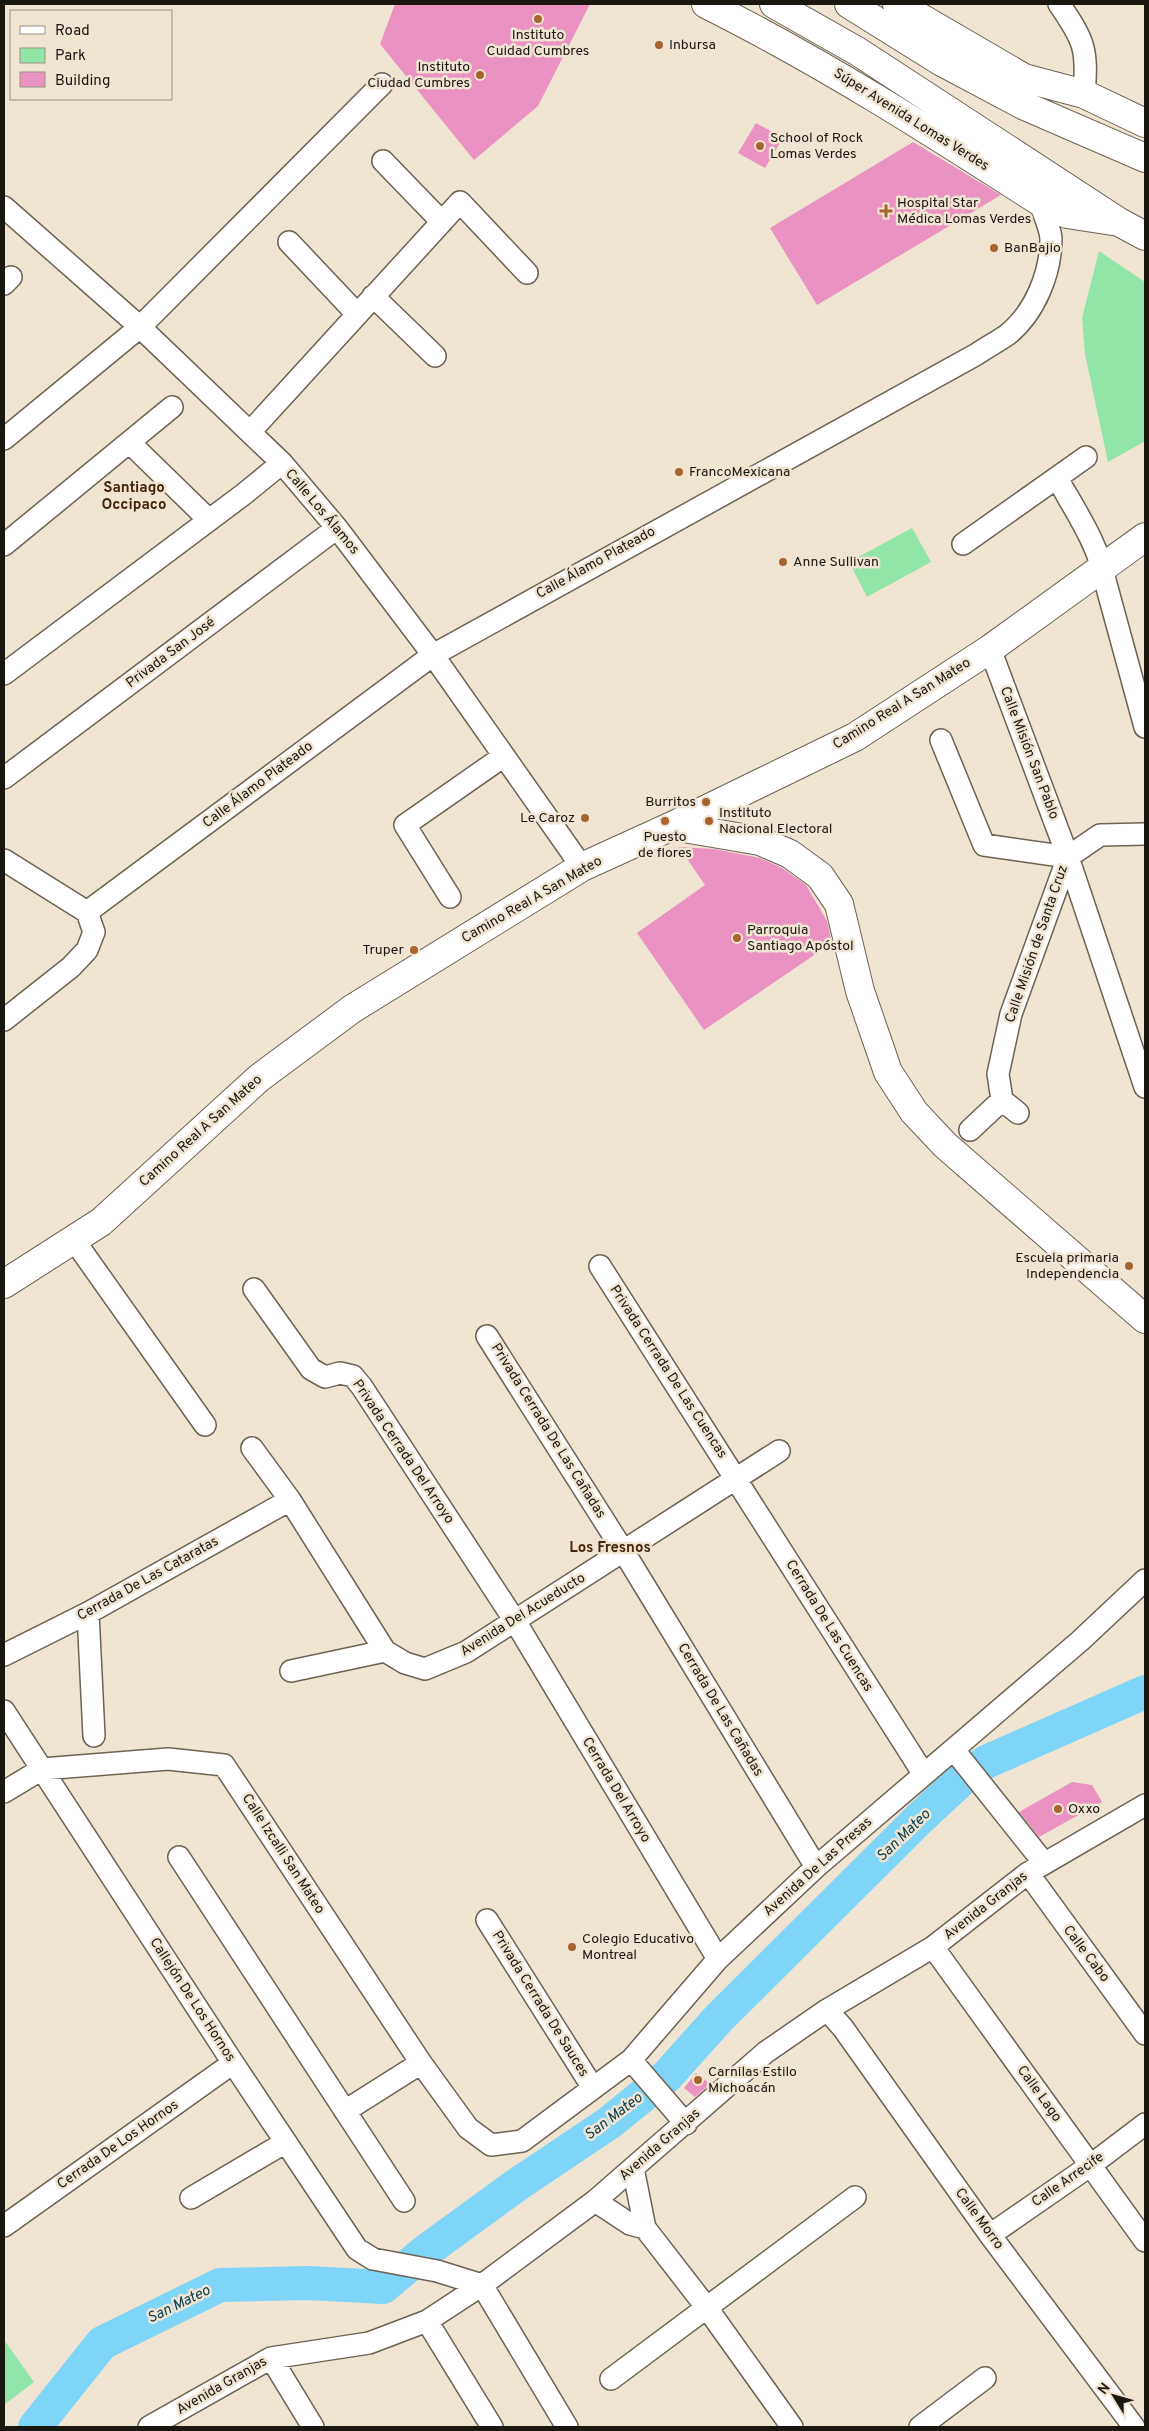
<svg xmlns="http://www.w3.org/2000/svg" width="1149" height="2431" font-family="Overpass,sans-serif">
<rect width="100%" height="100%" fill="#f0e4d3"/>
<path fill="#91e5a8" d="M1099,251L1145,282V441L1108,462L1085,354L1082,318Z
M912,528L931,562L867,597L849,562Z
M4,2340L34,2382L4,2405Z"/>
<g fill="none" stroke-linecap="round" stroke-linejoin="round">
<path stroke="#7ed5f8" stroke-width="34" d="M35,2427L102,2343L220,2285L308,2283L383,2287L426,2251L518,2184L609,2123L667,2076L719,2018L919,1819L962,1779L986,1762L1145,1692"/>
</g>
<path fill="#ea92c2" d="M395,4H590L538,106L474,160L380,44Z
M756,123L783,138L765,168L738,153Z
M913,142L1001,195L817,305L770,228Z
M679,847L714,849L760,858L782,868L806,885L827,921L832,943L704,1030L637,933L705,885Z
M1072,1782L1092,1785L1102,1802L1039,1837L1019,1812Z
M696,2073L710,2084L695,2097L684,2088Z"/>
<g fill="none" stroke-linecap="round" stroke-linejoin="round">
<g stroke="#6d6253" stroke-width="24">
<path id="minor" d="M1059,4C1084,40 1088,49 1084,94
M383,161L442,222
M4,207L140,327L282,463L337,528L433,655L582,867
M289,242L357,314
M4,284L11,277
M373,296L435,356
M250,432L460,202L527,273
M4,439L140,327L382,84
M130,443L208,519
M1057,478C1076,512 1099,545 1106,584L1145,727
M963,544L1086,457
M4,545L172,407
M990,649L1068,857L1145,1087
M4,674L244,494L282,463
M941,740L984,845L1068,857
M4,778L337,528
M4,860L87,912L94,932L87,950L71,967L4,1020
M450,897L405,825L504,756
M87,912L433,655L977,354C987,347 997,342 1007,335C1035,313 1051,273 1051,238C1050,227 1043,212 1039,201
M1002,1100L1018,1113
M970,1130L1002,1100L998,1074L1011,1014L1068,857L1100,835L1145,834
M74,1240L205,1425
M600,1266L923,1773
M254,1289L311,1369L325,1377L340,1373L353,1376L362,1387L515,1621L718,1959
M487,1336L624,1552L816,1867
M252,1448L290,1500L385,1651L405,1663L425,1669L466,1652L779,1451
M88,1613L94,1736
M4,1655L88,1613L290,1500
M291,1671L385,1651
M4,1711L233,2063L357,2249L373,2259L437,2271L482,2285L567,2427
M954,1750L1044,1863
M4,1792L42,1769L168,1759L224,1765L421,2063L468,2128L491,2145L522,2141L631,2060L718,1959L816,1867L1080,1641L1145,1580
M179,1857L404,2201
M1028,1873L1145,2034
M487,1920L593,2088
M933,1947L1145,2241
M827,2010L843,2028L990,2235L1134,2427
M631,2060L686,2124
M345,2111L421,2063
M633,2168L645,2228L707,2308L792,2427
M191,2198L286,2142
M595,2201L630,2224L645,2228
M4,2226L233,2063
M990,2235L1091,2165L1145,2124
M427,2321L492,2427
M271,2358L313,2427
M611,2379L855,2197
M149,2427L271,2358L369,2343L427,2321L482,2285L595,2201L766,2052L827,2010L933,1947L1028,1873L1145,1805
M920,2427L985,2378"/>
</g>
<g stroke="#6d6253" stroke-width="30">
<path id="major" d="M706,4C822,62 930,131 1039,201L1067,214L1119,222
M774,4L857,51L1119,222L1145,236
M849,4L942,62L1025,106L1145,158
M897,4L1024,78L1084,94L1145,123
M672,826L760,841L790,854L820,876L839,904L860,991L888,1072L914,1112L945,1145L1145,1319
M4,1284L101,1222L259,1078L352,1009L582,867L672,826L855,737L990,649L1145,537"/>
</g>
<use href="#minor" stroke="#fff" stroke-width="21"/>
<use href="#major" stroke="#fff" stroke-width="28"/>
</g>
<g fill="#a66530" stroke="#f0e4d3" stroke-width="2">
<circle cx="538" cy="19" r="5"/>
<circle cx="659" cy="45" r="5"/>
<circle cx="480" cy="75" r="5"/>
<circle cx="760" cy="146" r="5"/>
<path d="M883.5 203.5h5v5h5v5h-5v5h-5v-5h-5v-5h5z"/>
<circle cx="994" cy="248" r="5"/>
<circle cx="679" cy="472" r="5"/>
<circle cx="783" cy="562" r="5"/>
<circle cx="706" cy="802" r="5"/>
<circle cx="585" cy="818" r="5"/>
<circle cx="665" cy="821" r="5"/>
<circle cx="709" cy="821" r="5"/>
<circle cx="737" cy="938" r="5"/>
<circle cx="414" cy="950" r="5"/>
<circle cx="1129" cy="1266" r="5"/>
<circle cx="1058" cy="1809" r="5"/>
<circle cx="572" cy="1947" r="5"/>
<circle cx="698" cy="2080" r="5"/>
</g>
<g text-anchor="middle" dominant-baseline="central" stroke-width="5" stroke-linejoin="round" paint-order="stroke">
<g font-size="14" fill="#1a1610" stroke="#f0e4d3" text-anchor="start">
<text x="538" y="35" text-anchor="middle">Instituto<tspan x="538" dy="16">Cuidad Cumbres</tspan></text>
<text x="669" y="45">Inbursa</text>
<text x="470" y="67" text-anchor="end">Instituto<tspan x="470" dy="16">Ciudad Cumbres</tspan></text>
<text x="770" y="138">School of Rock<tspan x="770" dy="16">Lomas Verdes</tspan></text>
<text x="897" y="203">Hospital Star<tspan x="897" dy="16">Médica Lomas Verdes</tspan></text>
<text x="1004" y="248">BanBajio</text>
<text x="689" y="472">FrancoMexicana</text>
<text x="793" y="562">Anne Sullivan</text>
<text x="696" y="802" text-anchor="end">Burritos</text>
<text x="719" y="813">Instituto<tspan x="719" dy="16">Nacional Electoral</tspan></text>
<text x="575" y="818" text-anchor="end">Le Caroz</text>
<text x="665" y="837" text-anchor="middle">Puesto<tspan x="665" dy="16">de flores</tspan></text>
<text x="747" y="930">Parroquia<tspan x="747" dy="16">Santiago Apóstol</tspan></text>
<text x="404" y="950" text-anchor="end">Truper</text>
<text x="1119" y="1258" text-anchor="end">Escuela primaria<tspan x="1119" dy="16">Independencia</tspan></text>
<text x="1068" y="1809">Oxxo</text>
<text x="582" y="1939">Colegio Educativo<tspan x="582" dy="16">Montreal</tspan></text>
<text x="708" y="2072">Carnilas Estilo<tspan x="708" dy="16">Michoacán</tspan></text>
</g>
<g font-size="14" fill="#1a1610" stroke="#f0e4d3">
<text transform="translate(911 120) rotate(32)">Súper Avenida Lomas Verdes</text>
<text transform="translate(322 512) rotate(50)">Calle Los Álamos</text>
<text transform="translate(596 563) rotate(-29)">Calle Álamo Plateado</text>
<text transform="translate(171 653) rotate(-37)">Privada San José</text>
<text transform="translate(902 704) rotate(-32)">Camino Real A San Mateo</text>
<text transform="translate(1029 753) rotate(69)">Calle Misión San Pablo</text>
<text transform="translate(258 785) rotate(-37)">Calle Álamo Plateado</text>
<text transform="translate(532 900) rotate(-30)">Camino Real A San Mateo</text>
<text transform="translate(1037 944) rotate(-71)">Calle Misión de Santa Cruz</text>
<text transform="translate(201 1131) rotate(-42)">Camino Real A San Mateo</text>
<text transform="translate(668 1372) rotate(57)">Privada Cerrada De Las Cuencas</text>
<text transform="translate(548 1431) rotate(58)">Privada Cerrada De Las Cañadas</text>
<text transform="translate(403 1452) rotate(56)">Privada Cerrada Del Arroyo</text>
<text transform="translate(148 1579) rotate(-29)">Cerrada De Las Cataratas</text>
<text transform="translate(523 1615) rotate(-32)">Avenida Del Acueducto</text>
<text transform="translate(829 1626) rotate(58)">Cerrada De Las Cuencas</text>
<text transform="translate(720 1710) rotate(59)">Cerrada De Las Cañadas</text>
<text transform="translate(616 1790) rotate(59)">Cerrada Del Arroyo</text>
<text transform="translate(283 1854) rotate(57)">Calle Izcalli San Mateo</text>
<text transform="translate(818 1867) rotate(-42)">Avenida De Las Presas</text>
<text transform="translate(986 1906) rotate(-38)">Avenida Granjas</text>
<text transform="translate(1086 1954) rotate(53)">Calle Cabo</text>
<text transform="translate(192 2000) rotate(57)">Callejón De Los Hornos</text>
<text transform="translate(540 2004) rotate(58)">Privada Cerrada De Sauces</text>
<text transform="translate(1039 2094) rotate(54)">Calle Lago</text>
<text transform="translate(118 2145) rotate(-35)">Cerrada De Los Hornos</text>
<text transform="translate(660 2145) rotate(-41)">Avenida Granjas</text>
<text transform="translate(1068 2180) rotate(-35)">Calle Arrecife</text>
<text transform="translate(979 2219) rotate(54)">Calle Morro</text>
<text transform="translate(222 2386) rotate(-30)">Avenida Granjas</text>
</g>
<g font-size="15" font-weight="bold" fill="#45260c" stroke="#f0e4d3">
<text x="134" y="488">Santiago<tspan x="134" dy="17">Occipaco</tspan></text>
<text x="610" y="1548">Los Fresnos</text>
</g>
<g font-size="15" font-style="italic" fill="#063d4f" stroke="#f0e4d3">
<text transform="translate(904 1836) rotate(-44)">San Mateo</text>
<text transform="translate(614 2117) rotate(-37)">San Mateo</text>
<text transform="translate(179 2305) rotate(-26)">San Mateo</text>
</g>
</g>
<rect width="1149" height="2431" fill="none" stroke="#1a1610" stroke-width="10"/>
<rect x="10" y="10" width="162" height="90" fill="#f0e4d3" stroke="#9a9285"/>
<rect x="20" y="26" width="25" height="8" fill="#ffffff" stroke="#9a9285"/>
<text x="55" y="35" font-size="15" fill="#1a1610">Road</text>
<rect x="20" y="48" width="25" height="15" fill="#91e5a8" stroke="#9a9285"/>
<text x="55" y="60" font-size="15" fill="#1a1610">Park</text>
<rect x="20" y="72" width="25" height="15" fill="#ea92c2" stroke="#9a9285"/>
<text x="55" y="85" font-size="15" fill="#1a1610">Building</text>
<g transform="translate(1114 2396) rotate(307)" stroke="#f0e4d3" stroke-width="4" paint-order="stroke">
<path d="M0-4L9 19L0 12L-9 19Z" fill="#1a1610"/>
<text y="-8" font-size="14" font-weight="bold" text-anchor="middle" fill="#1a1610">N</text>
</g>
</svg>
